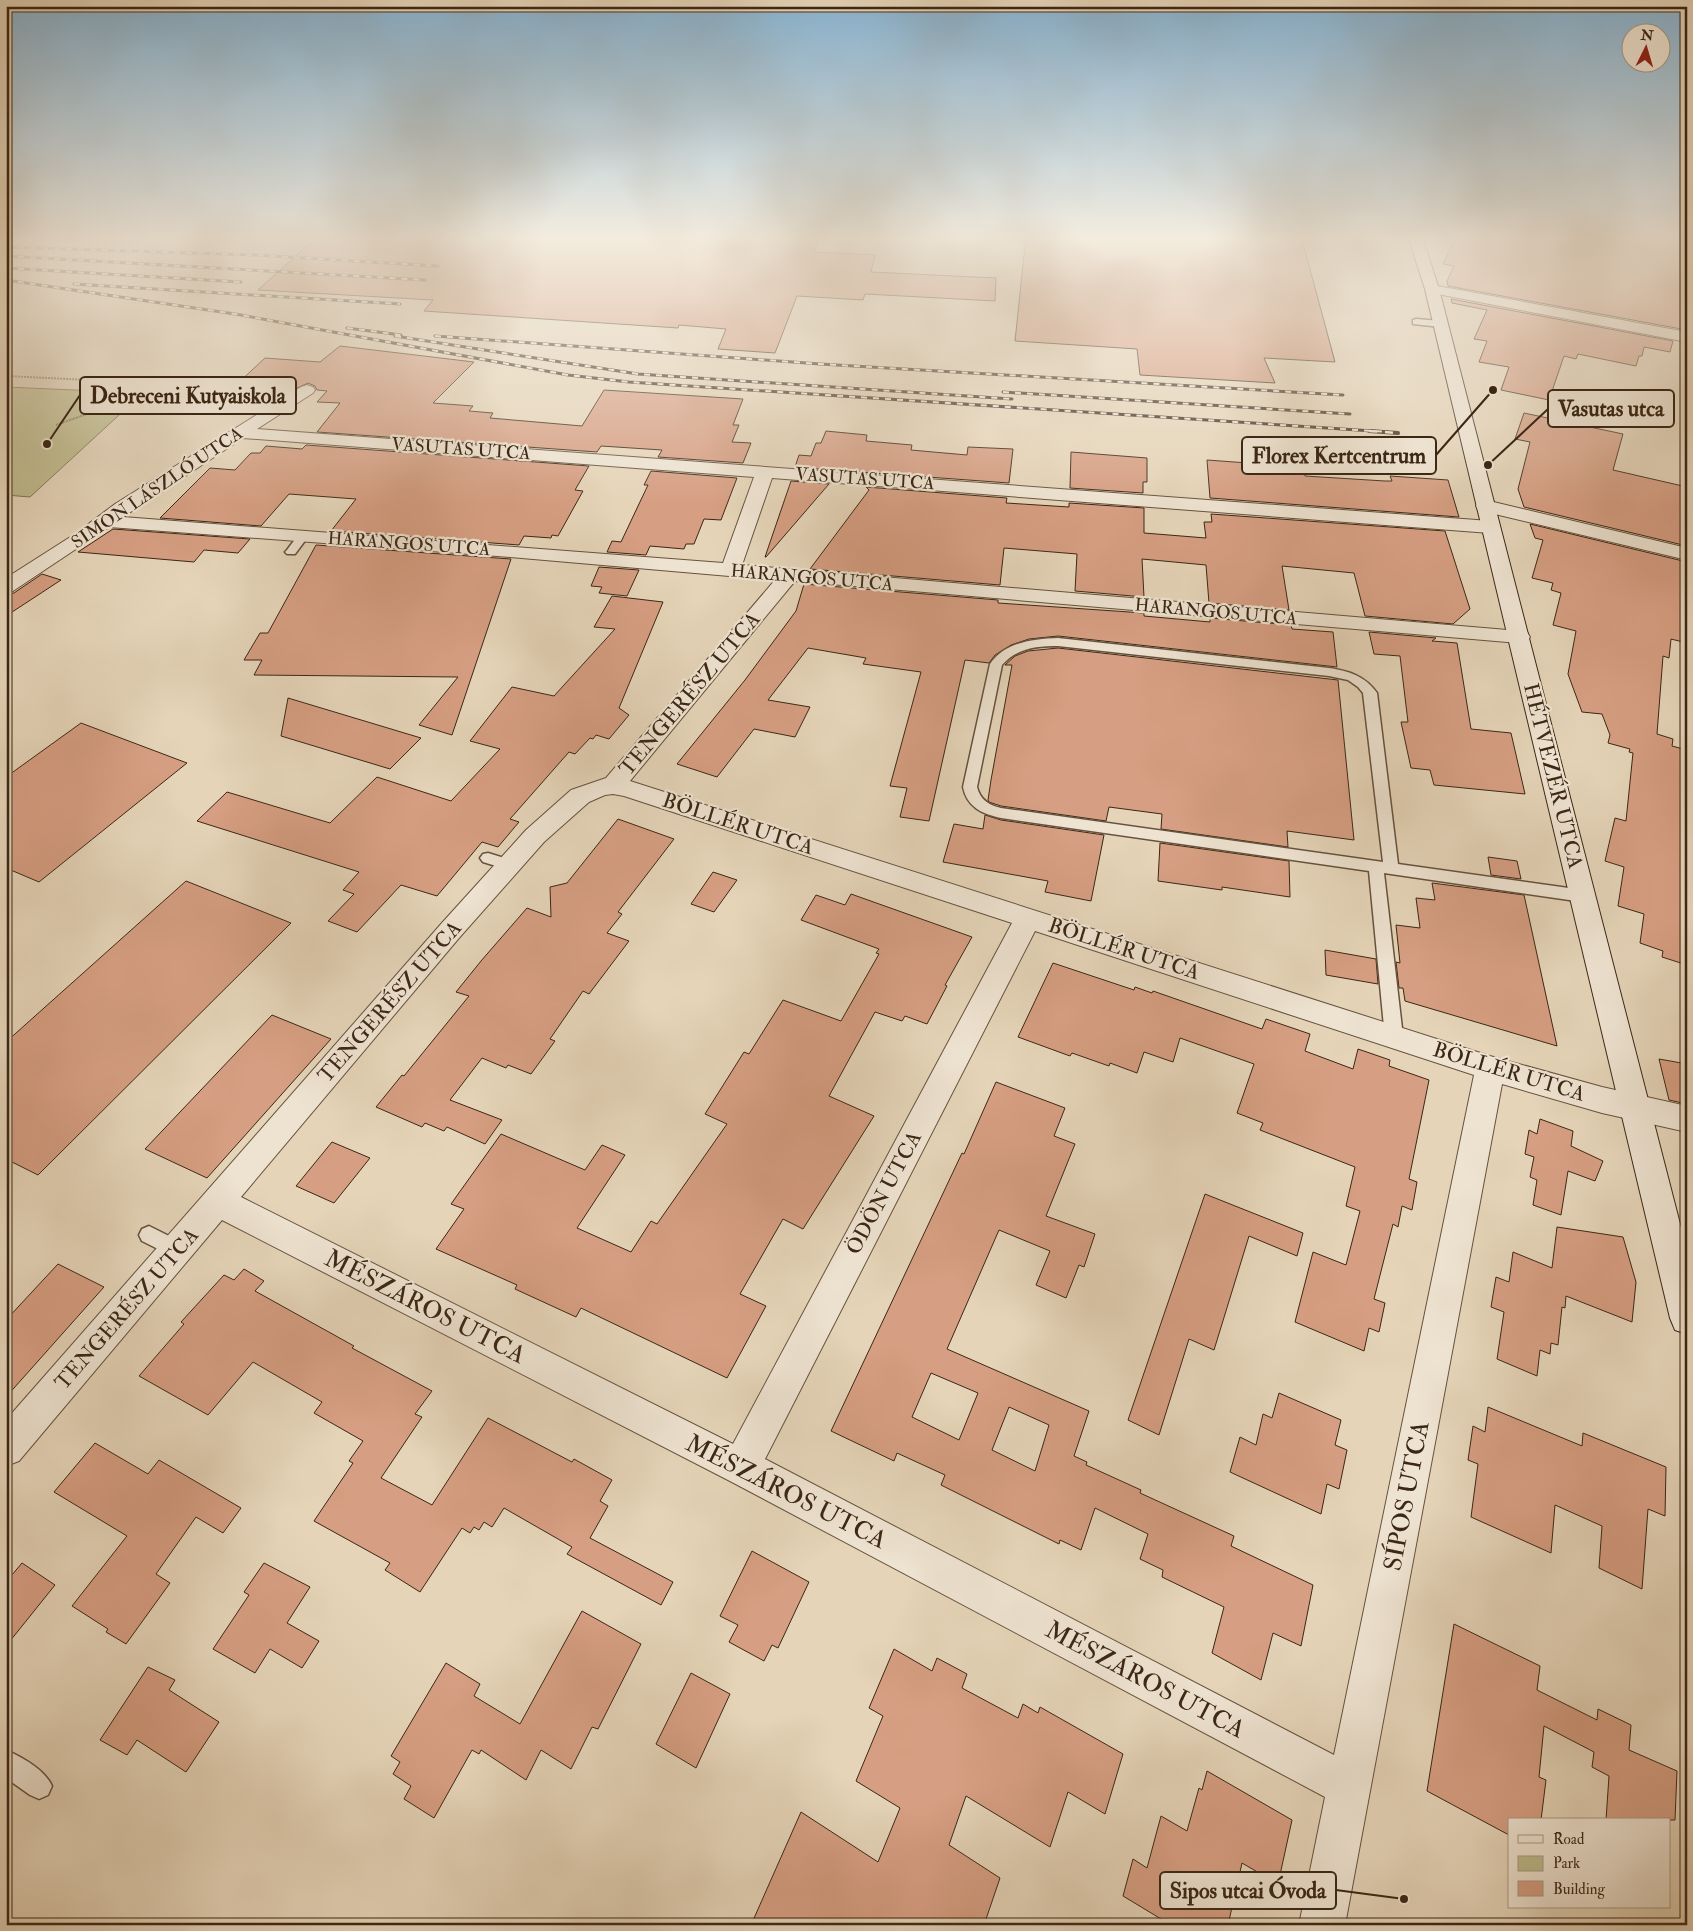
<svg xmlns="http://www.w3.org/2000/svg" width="1693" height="1931" font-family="'IM FELL Double Pica',serif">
<rect width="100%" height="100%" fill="#e5d4b8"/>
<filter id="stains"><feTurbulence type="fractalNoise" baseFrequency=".004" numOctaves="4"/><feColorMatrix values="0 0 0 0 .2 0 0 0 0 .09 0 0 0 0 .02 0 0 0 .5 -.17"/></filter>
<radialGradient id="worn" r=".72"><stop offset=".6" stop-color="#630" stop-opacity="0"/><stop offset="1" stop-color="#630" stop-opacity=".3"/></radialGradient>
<path fill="#bdba89" stroke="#7c704f" d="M6,387L143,393L30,497L6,495Z"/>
<path fill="#d69e82" stroke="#3b2715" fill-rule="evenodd" d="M318,236H820L814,252L875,255L871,272L996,278L995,301L865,294L863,300L797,296L775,353L718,349L726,329L679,325L678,328L424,311L433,300L258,290Z
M1026,236H1301L1335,362L1264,358L1275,383L1140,375L1137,349L1015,341Z
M1456,236H1645L1687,242V330L1448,286L1447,281L1454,266L1443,264Z
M1451,299L1673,341L1670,352L1644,347L1642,356H1639L1636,366L1578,354L1576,359L1564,356L1549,400L1501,390L1509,367L1479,362L1487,341L1474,339L1487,310L1452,303Z
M340,346L474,362L433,403L473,406L469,411L493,413L490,418L582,426L604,390L743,399L733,425H739L732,442L751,443L743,463L658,457L662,450L601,446L597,452L317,432L340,403L317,402L327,391L317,390L315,386L308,383L295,389L237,384L265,358L320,362Z
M1524,413L1623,434L1613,470L1687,487V546L1524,507L1518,489L1530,442L1515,439Z
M826,431L867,435L866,441L912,445L911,450L967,455L968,447L1013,449L1009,483L846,471L842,468L840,471L795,467L799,455L811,456L816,443H821Z
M306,445L589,466L575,490L583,491L558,536L552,535L551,538L524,536L519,545L331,531L356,499L289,494L261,526L160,518L210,468L235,470L251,453H260L266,446L302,449Z
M1071,452L1147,458V482H1143V493L1070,488Z
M1207,460L1303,467L1305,476L1385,481H1392L1390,476L1448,480L1459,517L1210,498Z
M651,471L737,478L721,520L704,519L694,544H686L684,549L650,546L646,555L607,552L612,541L621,542L648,485H644Z
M791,481L829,484L766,557H765Z
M866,487L1007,498L1006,503L1069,507V503L1144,508V533L1206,538L1204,522H1212L1211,514L1445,531L1470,609L1453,624L1365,616L1354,573L1282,566L1289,610L1209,603L1206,565L1142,559L1144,597L1075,591L1077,554L1004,548L1000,585L810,569L869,490Z
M1530,524L1687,562V643L1671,639L1669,658L1663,656L1657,734L1673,739L1672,746L1687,750V965L1662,957L1663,951L1640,943L1644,914L1618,906L1624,867L1605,861L1615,818L1626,821L1633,753L1629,752L1630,749L1608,743L1610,735L1602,714L1582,712L1568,674L1576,631L1553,625L1561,593L1551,590L1553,583L1532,578L1543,540L1535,538Z
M113,529L250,539L238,553L204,550L194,562L78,552Z
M316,545L511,559L452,735L419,725L458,677L254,675L262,660H244L260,633H268Z
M599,567L639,570L627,596L599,593L602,587L591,586Z
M42,574L61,580L6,616V595L14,593Z
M804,584L998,600V603L1144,613V616L1210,622V618L1291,625L1292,629L1333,632L1337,667L1058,636L1029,639L1011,645L995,655L989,663L965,660L929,821L900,817L907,788L890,786L921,672L863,664L866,658L808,648L768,700L810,707L795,737L754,729L717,777L677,764L745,680L796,611Z
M612,596L663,602L619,708L629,715L609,739L596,735L593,739L590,738L575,754L569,752L510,819L519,822L498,847L482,842L437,896L401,885L357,932L328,921L354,894L343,890L359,872L197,821L227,792L330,823L377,777L451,801L500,749L470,741L512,687L554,696L615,629L594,627Z
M1369,632L1436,638L1432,641L1457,643L1471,729L1511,733L1525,794L1434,785L1430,770L1411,768L1401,722H1408L1400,656L1374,654Z
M1058,648L1338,680L1354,840L1287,831L1288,847L1161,829L1162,814L1109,807L1106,821L1001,806L989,802L988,800L991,780L1012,665H1005L1015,656L1028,651Z
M288,698L421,738L390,769L281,736Z
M81,723L187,763L39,882L6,868V777Z
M985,815L1001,820L1104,835L1091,901L1045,892L1048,881L943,862L954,824L983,829Z
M618,819L674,839L618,912L622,914L607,933L629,941L589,994L583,991L550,1039L555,1041L531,1074L508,1065L506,1068L482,1058L450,1100L502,1120L485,1144L447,1127L444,1131L425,1123L422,1127L376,1107L402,1075L404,1076L469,996L456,992L481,961L527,908L551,917L550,887L567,883Z
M1160,843L1289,861L1290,897L1222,887V890L1158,881Z
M1488,857L1517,861L1521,879L1491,875Z
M713,872L737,880L714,912L691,904Z
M186,881L291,923L38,1175L6,1159V1042Z
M1432,883L1524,895L1557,1046L1405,1001L1403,988H1399L1396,962L1400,963L1396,925L1420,928L1416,898L1435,900Z
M851,894L972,937L945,985L947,986L927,1024L905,1016L902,1021L875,1012L829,1096L874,1116L803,1229L783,1219L740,1294L766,1306L727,1378L581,1308L576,1317L515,1289L517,1285L436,1249L464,1209L451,1204L501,1134L585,1170L602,1145L625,1155L577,1228L631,1252L651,1221L657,1224L727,1124L705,1114L744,1052L749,1054L783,1000L841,1021L879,954L876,953L879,949L801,920L816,895L845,905Z
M1325,950L1376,959L1378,984L1326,975Z
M1053,963L1134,990L1135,987L1152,993L1153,991L1262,1029L1266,1019L1310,1034L1305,1051L1353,1069L1358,1049L1390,1060L1389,1066L1429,1080L1409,1179L1417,1182L1412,1210L1402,1206L1398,1227L1393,1224L1374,1299L1385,1303L1379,1332L1369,1328L1364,1351L1295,1322L1313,1252L1346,1265L1360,1211L1346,1206L1355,1167L1260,1130L1263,1123L1237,1113L1254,1064L1180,1038L1173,1062L1144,1052L1137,1073L1110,1063L1109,1066L1072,1053L1070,1056L1018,1037Z
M272,1015L331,1039L207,1178L145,1149Z
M1659,1059L1687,1064V1104L1669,1100Z
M996,1082L1065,1108L1054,1136L1075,1144L1046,1216L1095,1234L1084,1267L1079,1265L1066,1298L1036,1285L1050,1251L999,1230L947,1349L1089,1411L1074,1456L1087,1462L1086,1465L1141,1490L1140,1493L1234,1536L1231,1546L1313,1585L1301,1646L1273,1633L1261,1680L1212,1653L1224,1607L1162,1577L1163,1570L1140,1559L1148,1534L1095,1508L1081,1550L1060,1540L1059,1544L941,1485L945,1475L897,1453L894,1461L831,1431L962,1153L964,1154ZM931,1373L978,1393L959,1440L912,1417ZM1009,1407L1049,1425L1035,1471L992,1450Z
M1540,1119L1573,1131L1571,1146L1603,1161L1595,1181L1568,1171L1561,1215L1533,1205L1537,1180L1530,1177L1534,1157L1525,1154L1529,1130L1537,1134Z
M332,1142L370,1158L334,1203L296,1186Z
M1205,1194L1303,1233L1297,1256L1249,1236L1214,1350L1189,1339L1159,1435L1128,1420Z
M1557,1227L1623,1237L1636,1282L1632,1322L1566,1296L1565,1308L1562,1307L1558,1345L1551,1343L1550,1354L1540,1350L1537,1376L1497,1359L1504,1312L1491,1307L1496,1277L1509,1282L1513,1252L1552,1268Z
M58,1264L104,1287L6,1397V1320Z
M244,1269L264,1281L255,1291L354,1346L352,1348L432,1391L415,1414L422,1417L381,1478L432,1505L488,1418L572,1462L574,1459L612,1480L600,1501L608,1506L590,1538L673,1582L661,1605L567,1554L572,1547L504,1508L492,1527L484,1522L479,1530L474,1527L470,1533L462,1528L420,1592L385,1570L390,1563L314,1521L353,1463L349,1461L363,1441L314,1413L322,1402L253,1362L208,1415L139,1376L184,1324L181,1322L224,1275L234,1280Z
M1279,1393L1341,1420L1335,1445L1347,1450L1339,1489L1327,1484L1321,1514L1230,1472L1240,1437L1256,1445L1263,1414L1272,1418Z
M1488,1407L1582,1446L1583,1433L1666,1467L1665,1516L1648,1509L1642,1589L1599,1568L1602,1526L1555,1505L1551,1553L1471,1517L1478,1464L1468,1460L1473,1426L1485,1432Z
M95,1443L148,1474L159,1460L241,1508L223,1533L196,1517L156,1574L170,1583L126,1644L106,1632L108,1629L72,1606L127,1536L54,1492Z
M752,1551L809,1582L778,1648L772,1645L764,1661L729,1642L738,1625L720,1616Z
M22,1563L55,1585L6,1646V1582Z
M264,1563L310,1587L287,1623L319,1641L302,1668L270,1649L255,1673L213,1649L249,1595L244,1592Z
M582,1611L641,1644L598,1729L592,1727L571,1769L541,1750L526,1780L481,1750L479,1754L472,1750L434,1818L404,1799L411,1786L393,1774L400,1762L391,1756L446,1663L480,1684L474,1696L520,1724Z
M1454,1624L1540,1666L1537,1690L1597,1720L1598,1709L1631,1725L1629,1750L1677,1771L1675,1820H1606L1609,1776L1592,1767L1594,1752L1544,1726L1539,1777L1546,1780L1541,1820H1509V1835L1427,1791Z
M894,1649L932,1671L937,1658L967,1674L962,1688L1018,1718L1023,1704L1038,1713L1040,1707L1123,1754L1105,1814L1068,1792L1050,1847L966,1796L949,1845L1000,1878L984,1925H751L801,1812L878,1862L900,1808L856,1781L883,1716L869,1708Z
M148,1667L175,1680L169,1690L219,1722L186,1772L137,1740L127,1755L100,1740Z
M691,1673L730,1694L696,1768L656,1744Z
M1207,1771L1292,1820L1278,1884L1242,1863L1228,1925H1171L1123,1896L1133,1859L1147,1868L1161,1816L1187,1831L1199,1788L1202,1790Z"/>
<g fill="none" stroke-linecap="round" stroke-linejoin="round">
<g stroke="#66523e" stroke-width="3">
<path id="lane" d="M1416,319L1441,321L1446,324L1441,327L1413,324V320Z
M303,533L309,536L307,538L295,554H287L285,552L287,550L299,534Z
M1058,638L1329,668C1349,671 1365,676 1377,693L1398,864L1583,890L1588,892L1591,896L1588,900L1583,902L1384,873L1403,1037L1400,1042L1394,1044L1388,1042L1385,1037L1369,871L1001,818C982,814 967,807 963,787L990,664C1005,642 1033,639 1058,638ZM1058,646L1329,676L1348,680L1358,687L1363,693L1383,862L1001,808C988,805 980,799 977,787L1002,665C1017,648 1037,646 1058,646Z
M488,853L514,861L517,865L514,869L509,870L483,862L480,858L483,854Z
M149,1226L185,1244L188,1250L185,1256L178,1259L142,1241L139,1235L142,1229Z
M6,1750C22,1757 45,1770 52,1786L48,1795L39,1799L30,1795L6,1778Z"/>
</g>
<g stroke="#66523e" stroke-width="2">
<path id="street" d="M1678,236H1687V240L1680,239Z
M1432,285L1687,332V342L1427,292L1425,289L1427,286Z
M307,385L313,387L315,390L313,393L257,429L1490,521L1497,523L1500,527L1497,531L1490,533L772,478L742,565L1519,631L1527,632L1530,637L1527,642L1519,643L795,581L630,781L1490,1056L1602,1087L1687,1106V1132L1602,1113L1502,1084L1345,1925H1299L1325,1797L728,1480L222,1220L19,1461L6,1466V1420L441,924L526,830L571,790L606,778L775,580L510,557L109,527L13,591L6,593V578L75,534L115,504L301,387ZM243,438L754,477L723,563L123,517ZM613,794L624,796L1012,923L733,1444L241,1197L459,938L544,842L589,802L605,795ZM1035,931L1474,1075L1334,1755L765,1459Z
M1485,500L1687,548V560L1478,510L1476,506L1478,502Z"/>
</g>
<g stroke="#3b2715" stroke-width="2">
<path id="secondary" d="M1408,236H1422L1439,289L1687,1251V1334L1675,1330L1670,1318L1425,289Z"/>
</g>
<path stroke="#3b2715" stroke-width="2" stroke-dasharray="0.5 1" stroke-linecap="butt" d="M6,376L132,382L146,384L151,391L56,425"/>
<use href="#lane" fill="#eee3d1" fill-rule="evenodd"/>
<use href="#street" fill="#eee3d1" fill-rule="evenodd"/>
<use href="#secondary" fill="#eee3d1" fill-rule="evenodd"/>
<g stroke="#3b2715" stroke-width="3">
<path id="rail-far1" d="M6,247L255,255L438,266
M6,256L425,280
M6,268L241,282
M6,280L235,314L568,375L629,382L1388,432
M74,284L400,304
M347,328L401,335
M395,336L638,374L1012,399
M435,336L820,364L1343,395
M1003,392L1350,414"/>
</g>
<g stroke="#3b2715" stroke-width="4">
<path id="rail" d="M1369,431L1398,433"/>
</g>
<use href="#rail-far1" stroke="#eee3d1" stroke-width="2" stroke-dasharray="6" stroke-linecap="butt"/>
<use href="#rail" stroke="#eee3d1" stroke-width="2.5" stroke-dasharray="8" stroke-linecap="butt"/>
</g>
<linearGradient id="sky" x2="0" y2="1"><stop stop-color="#88b5d4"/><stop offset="0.47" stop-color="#f3ecdf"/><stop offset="1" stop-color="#f3ecdf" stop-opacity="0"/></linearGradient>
<rect width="1693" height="506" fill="url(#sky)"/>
<g text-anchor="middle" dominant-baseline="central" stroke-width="4.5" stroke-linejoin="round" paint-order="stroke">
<g font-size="18" fill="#3b2715" stroke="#eee3d1">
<text transform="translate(461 449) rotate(4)">VASUTAS UTCA</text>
<text transform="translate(865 479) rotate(4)">VASUTAS UTCA</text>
<text transform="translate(157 488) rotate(-34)">SIMON LÁSZLÓ UTCA</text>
<text transform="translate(409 544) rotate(4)">HARANGOS UTCA</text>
<text transform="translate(812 578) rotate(5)">HARANGOS UTCA</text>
<text transform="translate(1216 612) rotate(5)">HARANGOS UTCA</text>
</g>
<g font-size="21" fill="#3b2715" stroke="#eee3d1">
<text transform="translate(690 694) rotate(-50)">TENGERÉSZ UTCA</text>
<text transform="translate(1553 776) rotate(76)">HÉTVEZÉR UTCA</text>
<text transform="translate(738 824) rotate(18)">BÖLLÉR UTCA</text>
<text transform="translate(1124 949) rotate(18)">BÖLLÉR UTCA</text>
<text transform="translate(390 1002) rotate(-49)">TENGERÉSZ UTCA</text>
<text transform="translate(1509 1072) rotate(17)">BÖLLÉR UTCA</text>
<text transform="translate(884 1193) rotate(-62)">ÖDÖN UTCA</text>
<text transform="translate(127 1309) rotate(-49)">TENGERÉSZ UTCA</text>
</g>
<g font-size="25" fill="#3b2715" stroke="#eee3d1">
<text transform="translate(425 1307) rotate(27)">MÉSZÁROS UTCA</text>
<text transform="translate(786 1492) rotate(27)">MÉSZÁROS UTCA</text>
<text transform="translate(1407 1496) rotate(-79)">SÍPOS UTCA</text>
<text transform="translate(1145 1680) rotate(28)">MÉSZÁROS UTCA</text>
</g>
</g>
<path fill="none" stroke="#3b2715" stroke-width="2" d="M47 444L80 395M1488 465L1548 409M1493 390L1436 455M1404 1899L1336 1890"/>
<g fill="#3b2715" stroke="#eee3d1" stroke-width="2">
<circle cx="47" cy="444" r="5"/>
<circle cx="1488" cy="465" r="5"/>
<circle cx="1493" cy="390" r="5"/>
<circle cx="1404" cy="1899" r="5"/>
</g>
<g fill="#eee3d1" stroke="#3b2715" stroke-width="2">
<rect x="80" y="377" width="216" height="37" rx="5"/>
<rect x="1548" y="390" width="126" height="37" rx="5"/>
<rect x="1242" y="437" width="194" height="37" rx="5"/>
<rect x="1160" y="1872" width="176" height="37" rx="5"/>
</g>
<g font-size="22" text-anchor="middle" font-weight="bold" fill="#3b2715">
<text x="188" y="403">Debreceni Kutyaiskola</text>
<text x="1611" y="416">Vasutas utca</text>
<text x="1339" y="463">Florex Kertcentrum</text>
<text x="1248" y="1898">Sipos utcai Óvoda</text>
</g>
<rect width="1693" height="1931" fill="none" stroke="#e5d4b8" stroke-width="25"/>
<rect x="8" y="8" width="1678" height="1916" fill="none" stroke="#3b2715" stroke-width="2.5"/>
<rect x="12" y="12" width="1668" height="1906" fill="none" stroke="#3b2715"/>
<rect x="1508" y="1818" width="162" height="90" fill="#eee3d1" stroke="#a69886"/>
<rect x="1518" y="1835" width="25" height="8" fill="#eee3d1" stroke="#a69886"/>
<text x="1553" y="1844" font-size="15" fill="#3b2715">Road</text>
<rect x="1518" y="1856" width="25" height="15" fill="#bdba89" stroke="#a69886"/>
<text x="1553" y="1868" font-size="15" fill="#3b2715">Park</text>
<rect x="1518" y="1881" width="25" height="15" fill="#d69e82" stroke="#a69886"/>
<text x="1553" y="1894" font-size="15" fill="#3b2715">Building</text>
<g transform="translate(1646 48) rotate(5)"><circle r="24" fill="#eee3d1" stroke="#a69886"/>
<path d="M0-4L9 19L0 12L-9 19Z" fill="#8f2418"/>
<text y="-8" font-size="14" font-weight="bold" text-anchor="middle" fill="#3b2715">N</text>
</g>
<rect width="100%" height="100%" filter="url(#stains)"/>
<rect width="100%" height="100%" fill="url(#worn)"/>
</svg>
